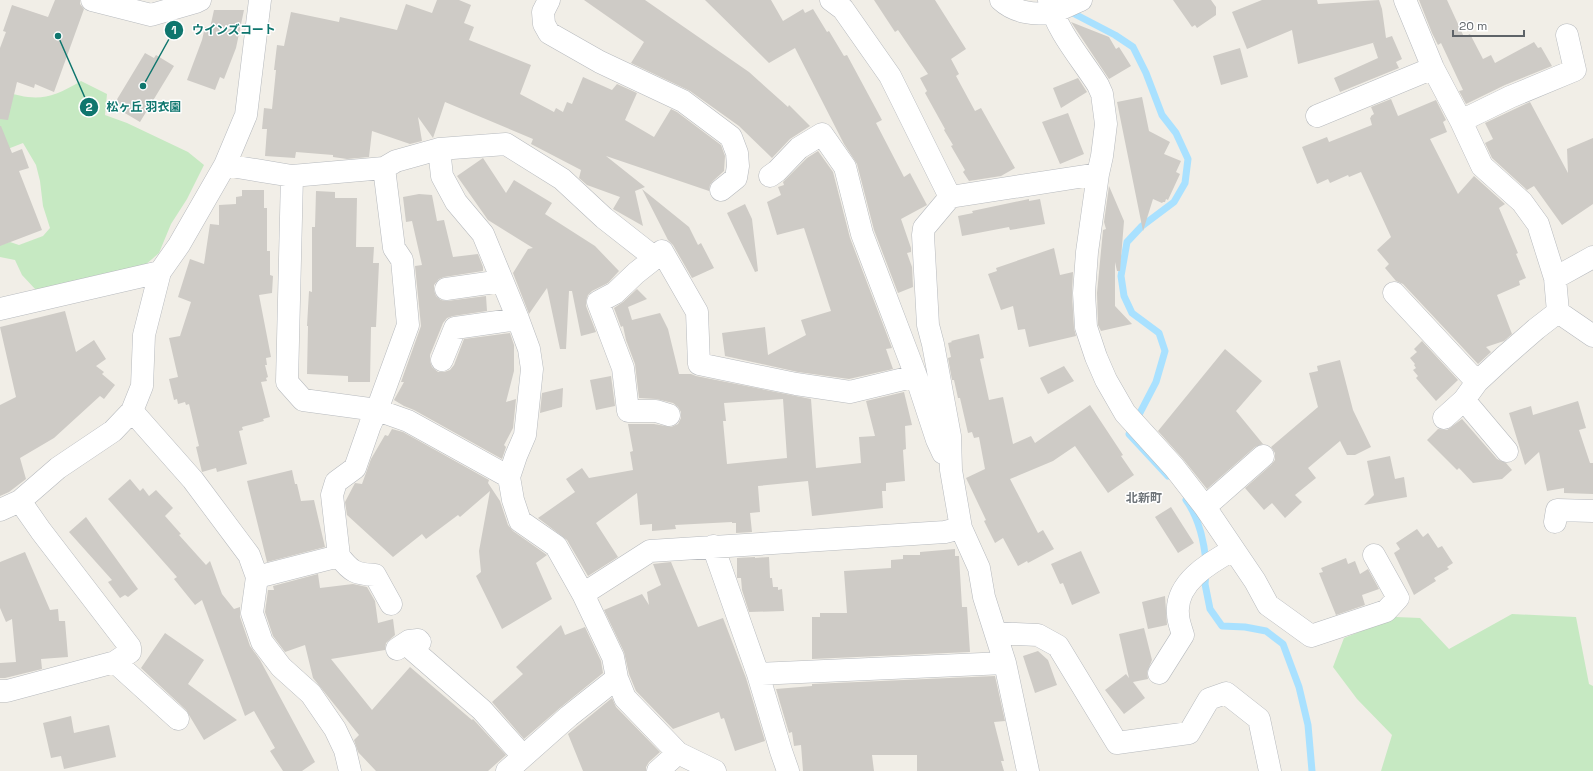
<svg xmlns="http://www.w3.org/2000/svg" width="1593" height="771" font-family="'Space Grotesk','Noto Sans JP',sans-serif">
<rect width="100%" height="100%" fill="#f1eee7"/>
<path fill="#c6e9c2" d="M81,81L107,94L105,115L127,123L188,152L204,165L187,199L171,224L159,253L144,266L98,275L36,290L22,275L15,260L0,257V245L10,242L19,245L43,236L50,228L43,206L40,181L36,165L23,143L0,152V90C36,102 49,100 81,81Z
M1512,614L1576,617L1589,684L1593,686V771H1381L1392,735L1357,699L1333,667L1344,638L1396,617L1420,618L1449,649Z"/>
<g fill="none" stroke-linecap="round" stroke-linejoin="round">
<path stroke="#a9e1ff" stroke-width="7" d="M1067,10L1115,35L1133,47L1146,73L1162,115L1176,133L1188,159L1185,183L1174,202L1142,226L1127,242L1121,276L1124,296L1132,313L1159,333L1165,351L1156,382L1129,434L1168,476
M1186,500C1199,518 1204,541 1206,562
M1206,572L1205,584L1210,609L1222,626L1245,627L1266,631L1283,644L1299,687L1308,725L1312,771"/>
</g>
<path fill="#cecbc6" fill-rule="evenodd" d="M55,0H80V4L84,9L54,92L35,84L34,88L17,82L8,120L0,119V48L6,32L3,31L12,5L48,17Z
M437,0H459L471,5L464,23L474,27L469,40L531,65L520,94L554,112L556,108L563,112L567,102L572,104L583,77L612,90L617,84L637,93L625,120L654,137L671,109L677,112L721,145L725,156L724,171L713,181L710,185L709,191L606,156L645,187L635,191L643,226L613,209L620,197L587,185L579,178L581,170L531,144L533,139L445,102L433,138L418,117L422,141L410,144L372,131L369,157L347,159L333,157V155L296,152L295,158L265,156L267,129H262L264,108L272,109L276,70H274L277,45L284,46L291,12L339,22L340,17L397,30L406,4L432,13Z
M584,0H645L749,72L788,107L789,105L810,126L790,139L772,158L739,126L690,91L631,63L644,42Z
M705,0H771L783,21L803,9L805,13L813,9L827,32L829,31L844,56L847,55L882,120L876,123L904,177L910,173L927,205L901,219L911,248V252L907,253L912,267L913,287L898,293L874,230L857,164L844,144L795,48L769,63Z
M874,0H935L966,49L951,59L959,74L956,76L975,111L981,108L1015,168L1001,176L969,181L963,172L965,170L951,146L953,145L944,130L945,129L925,93L927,91L920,78L928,74L898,30L895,32Z
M1173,0H1211L1216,7V15L1197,28L1195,25L1192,27Z
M1262,0H1317L1318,4L1379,0L1382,9L1386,38L1392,36L1402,59L1396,62L1399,68L1340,92L1334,78L1378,58L1373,43L1376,42L1298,64L1292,30L1247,49L1232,12Z
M1419,0H1447L1464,37L1470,34L1483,59L1491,55L1495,63L1534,42L1538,48L1541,47L1552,66L1505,85L1466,104L1459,91L1463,90L1441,43L1438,45L1432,33Z
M214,10H244L236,48L224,79L220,77L215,90L187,80L202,40L205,27L210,28Z
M1071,22L1109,37L1116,49L1119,47L1131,66L1109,79Z
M1240,48L1248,77L1221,85L1213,56Z
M145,53L154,58L156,55L174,66L140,122L113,106Z
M1078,78L1087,92L1061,108L1053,88Z
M1142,97L1149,131L1170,142L1164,154L1181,161L1176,172L1180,174L1168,200L1166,199L1165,202H1163L1162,203L1153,199L1143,231L1117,102Z
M1391,99L1398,116L1436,100L1446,120L1443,122L1447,132L1430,139L1458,194L1474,176L1505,204L1499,208L1518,253L1516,254L1526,278L1519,281L1520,285L1497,295L1512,334L1504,341L1486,347L1491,352L1478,364L1403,284L1396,281L1385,268L1389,264L1377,250L1391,237L1361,172L1349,177L1348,175L1330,183L1328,179L1317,184L1302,147L1327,137L1329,142L1372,125L1370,118L1371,117V116L1374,114L1371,107Z
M1530,102L1568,173L1567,149L1593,138V204L1562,225L1534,186L1527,190L1492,158L1485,143L1493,139L1485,123Z
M1068,113L1084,154L1060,164L1042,122Z
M0,126H1L12,153L22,149L29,168L19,171L42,230L0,246Z
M818,151L833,172L850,238L892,348L886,349L893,369L849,379L798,372L725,356L722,333L765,327L768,355L806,335L801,320L831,311L804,228L777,235L767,202L781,195L778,187L784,185L783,182L807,158Z
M483,158L506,193L514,180L552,203L545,214L595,246L619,271L608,283L592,291L588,295L586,301V306L596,332L581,336L572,291H569L566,349H560L547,288L529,314L513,273L528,249L533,248L488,220L457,176Z
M1109,186L1124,221L1120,271H1117L1115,262V306L1132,324L1101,331L1098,325L1097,293L1103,230L1106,229L1104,222Z
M642,189L689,227L698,245L701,243L714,268L692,278L673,245L668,240Z
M242,190H264V208H267V251H270V275L273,276L272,293L259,295L271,357L266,358L267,365H265L268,377L266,378L267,381L261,382L270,417L263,419L264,421L242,427L243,430L239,431L247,464L217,472L216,468L202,472L196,447L199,446L189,404L186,405L185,402L178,404L177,399L174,400L169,379L178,377L169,338L180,336L191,302L178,297L190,259L204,264L210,224L219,225V205L236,204V197L242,196Z
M316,191L335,192V198H357L356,247H374L373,263H379L376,327H371L370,382H348V376L307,374L308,326H307L309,291L312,292V227H315Z
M419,194L432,195L437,221L444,220L453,257L478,254L483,267V271L444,277L439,279L434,285V290L436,296L441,300L447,301L486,296L487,311L453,316L447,318L443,323L430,355V361L432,367L438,372H444L450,370L454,365L464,339L510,333L514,345V371L506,402L516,399L513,428L504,445L506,447L502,459L414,410L404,406L394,400L404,382H401L421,326L415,266L422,265L412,221L406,222L403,197Z
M1029,199V201L1040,199L1045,224L1010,230L1009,227L962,236L958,216L973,213L972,211Z
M745,204L752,219L758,271L755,272L727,213Z
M1054,248L1060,275L1073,272L1072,294L1074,328L1076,336L1029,347L1025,329L1018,330L1013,306L1001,310L988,274L997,271L996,268Z
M637,289L647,299L628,307L632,320L660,313L668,329L679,374H691L696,376L811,399L816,468L861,463L859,437L875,436L866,401L904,392L912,425L905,426L906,449L903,450L905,481L886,483V491H882L883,508L812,516L808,481L758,486L760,512L750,513L752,532L736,533V523H732V522L675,525L676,529L652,531V524L640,525L637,493L596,523L618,557L588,576L567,540L538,518L575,492L566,479L582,468L589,478L633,470L630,452L633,451L628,424H654L671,427L678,424L681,418V412L678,407L673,403L656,399L639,398L635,364L626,340L623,326L621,327L614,308L623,302ZM783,399L787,458L727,464L723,421H726L724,403Z
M65,311L76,352L94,340L106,359L96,366L104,372L102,374L115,385L104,399L100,396L54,438L20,458L26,479L9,492L0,496V405L16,397L0,327Z
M979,334L984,358L980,359L989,400L1003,397L1013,444L1031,436L1035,443L1090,405L1123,455L1121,456L1134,475L1108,493L1075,446L1053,461L1010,479L1038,533L1043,530L1054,549L1028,563L1027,561L1018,566L1003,538L995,543L984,521L986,520L966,478L985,469L979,437L974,438L972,432L968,433L960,398H958L954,380H952L948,358L951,357L948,343L952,342L951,341Z
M1422,341L1458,380L1436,401L1416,378L1418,376L1413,370L1416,368L1414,365L1415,364L1410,358L1417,352L1414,349Z
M1225,349L1262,381L1236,411L1263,444L1255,447L1207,489L1183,459L1158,431Z
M1340,360L1353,410L1371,447L1355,455H1347L1340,441L1308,468L1316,478L1295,495L1302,502L1285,518L1272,503L1264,510L1245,488L1271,465L1275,460V453L1271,447L1318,407L1309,373L1318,371L1317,366Z
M1064,366L1074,381L1048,394L1040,378Z
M611,376L615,406L596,410L590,380Z
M563,388L562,407L540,413L542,393Z
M1578,401L1586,428L1579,430L1590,463H1593V494L1564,493V488L1547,491L1539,452L1525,465L1509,413L1531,406L1533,415Z
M1462,419L1497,459L1506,463L1512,470L1502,479L1473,483L1459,468L1457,470L1427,440L1438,429L1447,430Z
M392,429L403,432L489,480L488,483L500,501L508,525L513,531L547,555L536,563L552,599L502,629L476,576L481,572L479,551L490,491L460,517L458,515L426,539L422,534L393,557L347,515L345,502L355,483L362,484L371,459L385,435L388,436Z
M1390,456L1395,479L1404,477L1407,497L1364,505L1374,495L1367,461Z
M292,470L295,484H297L301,501L314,500L325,547L267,562L247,481Z
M130,479L140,491L143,488L149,496L156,490L173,508L165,516L181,534L179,535L206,565L210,561L222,594L234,609L240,607V617L250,646L260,660L315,762L302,771H283L270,751L275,748L254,711L245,716L202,600L195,605L174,579L177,577L108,499Z
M1171,507L1194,543L1178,553L1155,517Z
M86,517L138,589L128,597L125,595L120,598L108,582L112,580L69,532Z
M1417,529L1423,537L1428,533L1438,548L1442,546L1453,563L1447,567L1449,569L1434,578L1436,581L1414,595L1394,553L1400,549L1396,543Z
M955,549V556H959L962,607H967L970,652L812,659V617H820V613H847L844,571L891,568V560L903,559V555H920V552Z
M1081,551L1100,593L1072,605L1063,583L1060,584L1051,564Z
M25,552L50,610L58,609L59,621H65L68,657L41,659L42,669L5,678H0V663L16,662L12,619L6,622L0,608V562Z
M755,557V558L769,557L770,578H772L773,587H778V590L782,589L784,611L749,612L742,590L741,578H737V558Z
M1346,558L1348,564L1355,561L1360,574L1368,569L1379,589L1362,595L1365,605L1336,615L1319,573L1323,572L1321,568Z
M671,562L698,627L723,618L746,678L765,741L735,751L724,718L721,719L719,712L673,729L636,691L629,674L624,652L604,610L642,594L649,605L647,592L661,585L653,564Z
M318,574L320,588L353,584L367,587L375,601L378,623L393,619L395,635L386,643L385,650L331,659L372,710L410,667L472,720L473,719L506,755L488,771H376L358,752L354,740L359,735L313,678L305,645L285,652L273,636L265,612L268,590H274L273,586Z
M1165,596L1167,625L1148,629L1142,602Z
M561,625L565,635L585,627L601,661L603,673L561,707L524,739L492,702L523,674L516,667Z
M1144,628L1152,660L1147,672L1148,679L1133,682L1145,698L1124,714L1105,690L1126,674L1129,678L1119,634Z
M165,633L204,660L188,684L237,720L204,740L186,710L141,668Z
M1038,651L1048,660L1057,685L1035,693L1023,656Z
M995,676L1005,721L994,722L1004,761H1001L1004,771H917V755H872L874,771H803L801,745L794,746L792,732L789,733L776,689L812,686V684Z
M612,698L616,707L660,752L649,762L646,767V771H583L568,734Z
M71,716L74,733L109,725L116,757L64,769L61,756L51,758L43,723Z"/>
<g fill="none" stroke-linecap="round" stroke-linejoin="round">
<g stroke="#b7babe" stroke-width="23">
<path id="minor" d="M92,0L151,15L196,2L200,0
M549,0L543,12L544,24L549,33L600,62L683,101L731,137L737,153L738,166L736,178L721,190
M831,0L843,9L890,76L950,197
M1001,0C1014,12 1035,16 1052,12C1061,10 1071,4 1081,0
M1049,0C1057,32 1081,58 1098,85L1102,94L1106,124L1102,156L1098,174L1087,252L1084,293L1086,327L1096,357L1106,380L1125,413L1174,467L1205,507L1255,581L1268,605L1311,636L1386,611L1398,598L1374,555
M1405,0L1433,68L1461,121L1482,166L1522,202L1538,224L1555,278L1558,312L1593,336
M1317,116L1433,68
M1461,121L1510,97L1575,70L1567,35
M439,149L442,176L456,202L483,234L518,319L529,349L532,369L525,435L516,456L509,477L513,500L520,521L556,546L583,594L613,657L617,678L625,698L678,753L715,771
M225,165L292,176L384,168L396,161L439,149L506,144L562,179L604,218L655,258L636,273L615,293L598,302L623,368L628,411H656L669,415
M292,176L287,382L303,400L377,410L408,421L509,477
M770,176L777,171L799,148L822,134L845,167L862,234L916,376L937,440L943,453
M662,251L697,312L699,364L796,384L850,392L916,376
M1555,278L1593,257
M446,289L502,281
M1394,293L1477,382
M0,309L160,272
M442,360L455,328L518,319
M1464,400L1507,451
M132,411L193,480L249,555L257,577L252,613L262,642L281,667L311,694L335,729L345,750L350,771
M1444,418L1464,400L1477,382L1504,357L1536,329L1558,312
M1205,507L1263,456
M0,510L20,501L58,468L113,431L132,411L142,386L144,335L160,272L179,245L225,165L246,115L260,0
M1555,522L1557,510L1593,511
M713,546L758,674L781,751L788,771
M339,556C351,572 356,574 375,575L391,604
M257,577L339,556L332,495L336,482L355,468L370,425L377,410L408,325L402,260L394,248L384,168
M583,594L650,551L945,532L961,528
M996,633L1038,635L1058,646L1117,743L1189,733L1209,699L1226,693L1259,719L1270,771
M397,649L409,641L418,640L420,642L413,650L482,710L523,756
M115,662L178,719
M1159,673L1183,635C1181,628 1178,621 1178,614C1175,583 1209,563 1233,550
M758,674L1005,663
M0,691H7L115,662L130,652V647L41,531L20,501
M507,771L569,716L617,678
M658,771L678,753
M1028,771L1005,663L984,597L979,568L961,528L951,470L950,436L933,344L928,325L923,235L924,228L950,197L1098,174"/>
</g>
<use href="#minor" stroke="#fff" stroke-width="22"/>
</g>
<g text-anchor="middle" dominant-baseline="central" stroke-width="3" stroke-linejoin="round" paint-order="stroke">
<g font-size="12" font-weight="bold" fill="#6f757a" stroke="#fff">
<text x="1144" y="498">北新町</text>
</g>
</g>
<path fill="none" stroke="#0f766e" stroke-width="1.5" d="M143 86L174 30M58 36L89 107"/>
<g fill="#0f766e" stroke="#fff" stroke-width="1.5">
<circle cx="143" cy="86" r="4"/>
<circle cx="58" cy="36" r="4"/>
<circle cx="174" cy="30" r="10"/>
<circle cx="89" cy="107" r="10"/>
</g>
<g font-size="12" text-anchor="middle" font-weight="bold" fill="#fff">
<text x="174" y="34">1</text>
<text x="89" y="111">2</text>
</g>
<g font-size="12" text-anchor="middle" font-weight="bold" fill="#0f766e" stroke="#fff" stroke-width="3" stroke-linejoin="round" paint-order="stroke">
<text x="234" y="34">ウインズコート</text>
<text x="144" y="111">松ヶ丘 羽衣園</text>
</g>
<path d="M1453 30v6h71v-6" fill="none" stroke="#5e6368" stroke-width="2"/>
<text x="1459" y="30" font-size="12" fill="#5e6368" stroke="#ffffff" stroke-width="3" paint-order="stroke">20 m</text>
</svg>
